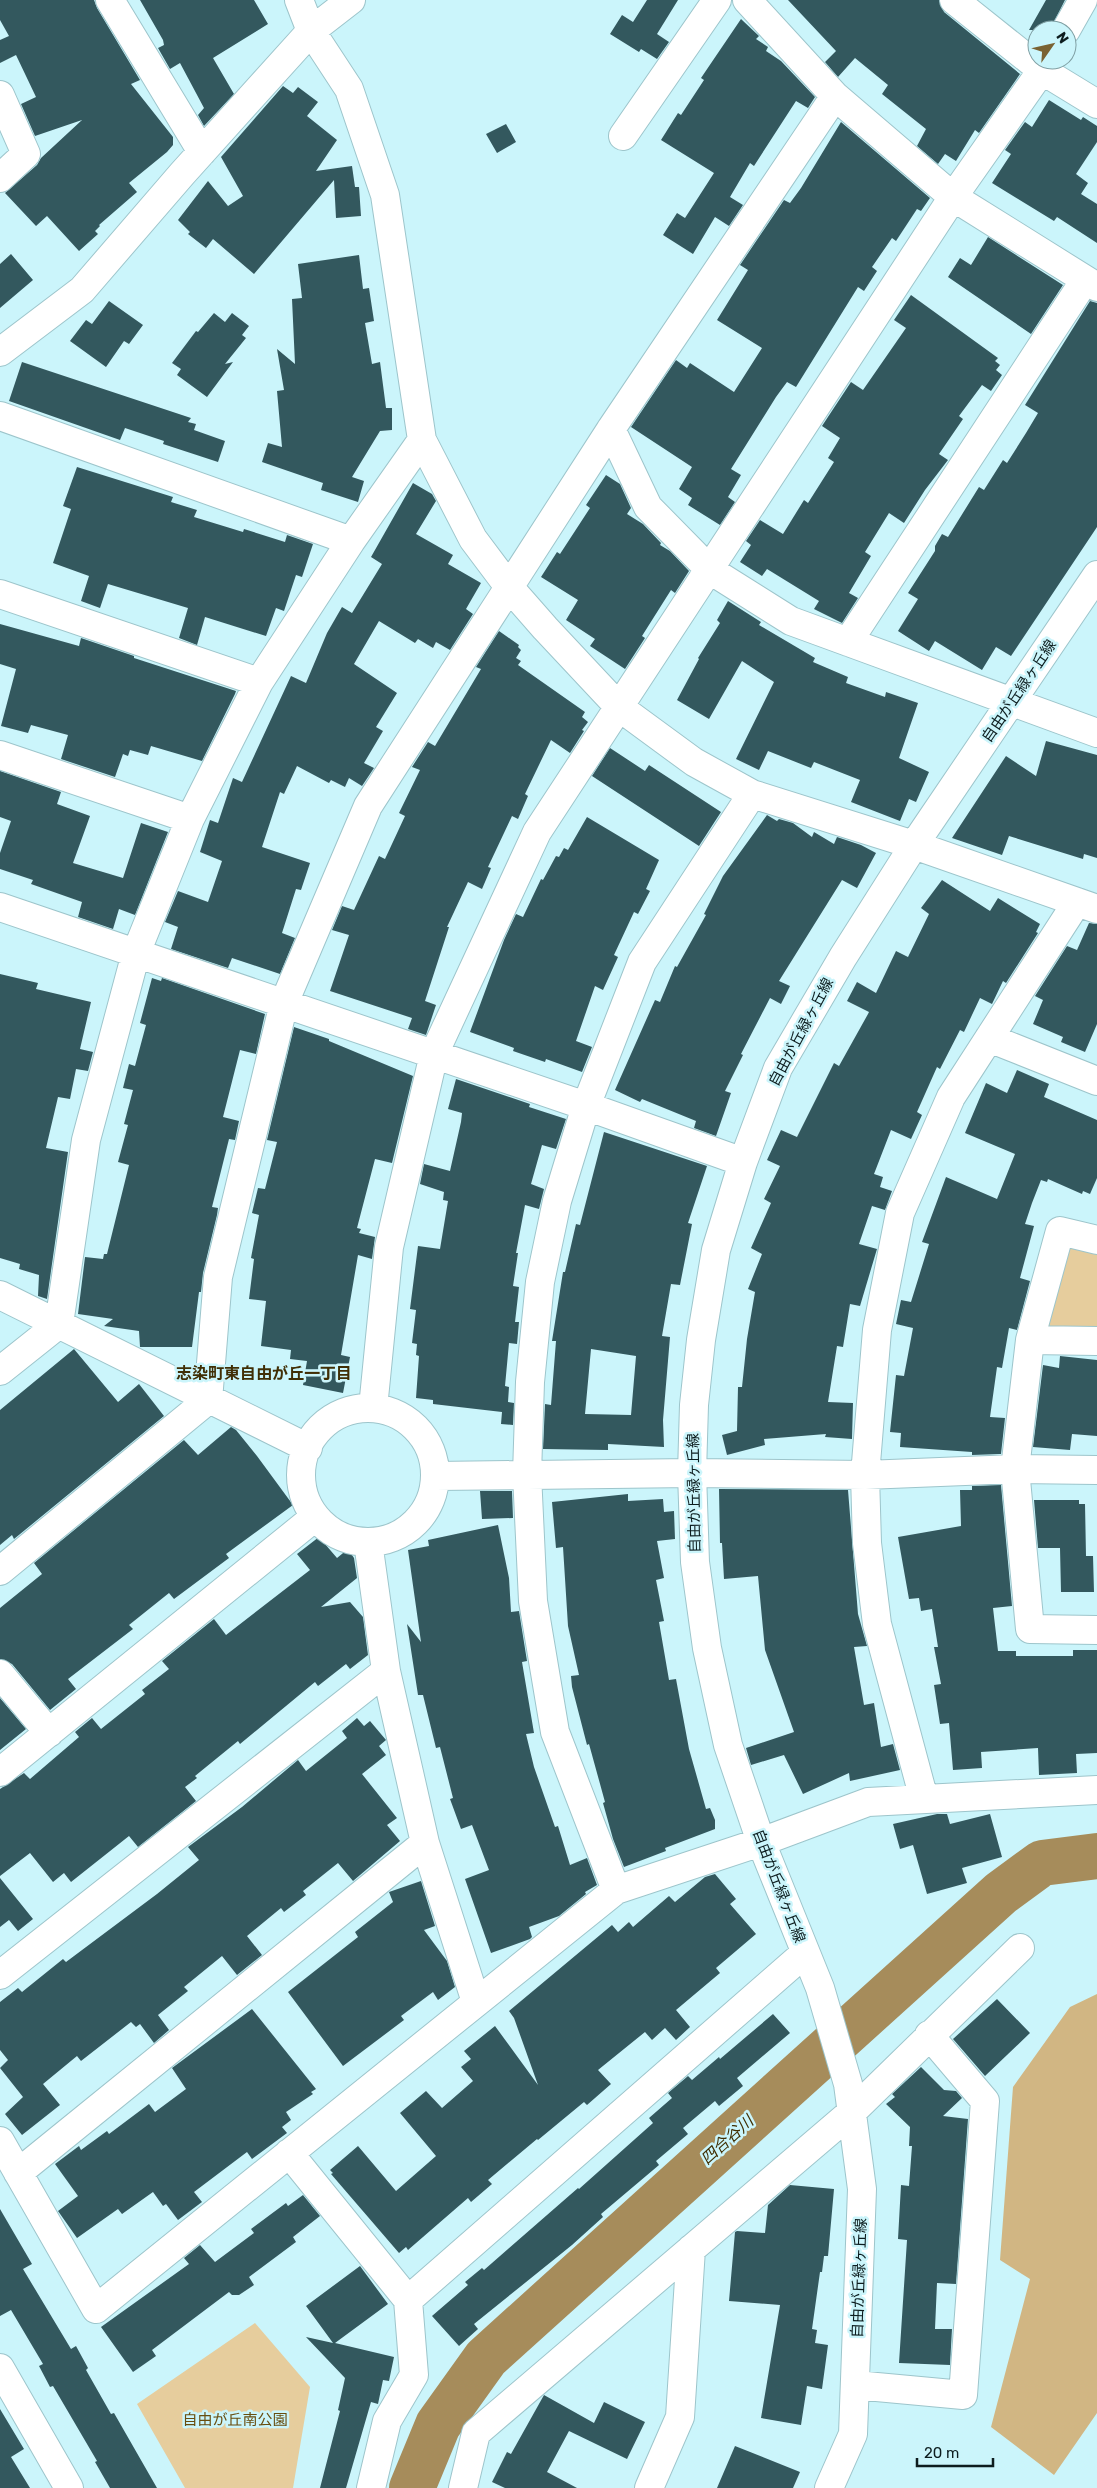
<svg xmlns="http://www.w3.org/2000/svg" width="1097" height="2488" font-family="Rubik,'Noto Sans JP',sans-serif">
<rect width="100%" height="100%" fill="#cbf5fb"/>
<path fill="#e6cd9d" d="M1097,1245V1331L1050,1332L1045,1324L1067,1246Z
M255,2323L310,2387L293,2488H185L137,2404Z"/>
<path fill="#d1b683" d="M1097,1994V2413L1054,2475L991,2427L1030,2279L1000,2260L1013,2087L1070,2007Z"/>
<g fill="none" stroke-linecap="round" stroke-linejoin="round">
<path stroke="#a68c5b" stroke-width="46" d="M412,2488L438,2425L486,2358L1001,1893L1042,1863L1097,1856"/>
</g>
<path fill="#33585e" fill-rule="evenodd" d="M0,0H94L97,8L140,80L131,84L173,137V145L167,152L129,183L137,192L99,225L100,226L95,231L98,234L79,251L47,216L36,226L5,193L37,165L41,158L82,120L35,136L21,104L36,97L16,55L0,63V40L9,36L0,20Z
M140,0H254L268,24L213,58L234,94L204,126L198,115L204,108L180,63L170,69L158,48L164,45L163,40Z
M647,0H678L657,34L669,42L657,59L641,49L639,52L610,34L622,15L633,22Z
M788,0H939L944,12L1020,74L979,133L975,130L956,161L945,154L938,164L917,146L926,129L882,94L888,85L855,58L838,77L825,62L836,51Z
M1046,0H1065L1050,30H1029Z
M741,19L759,36L756,39L768,47L766,51L781,61L815,97L808,108L796,101L754,166L750,163L730,197L743,205L729,226L715,217L693,254L663,235L677,213L685,218L714,173L661,140L678,113L681,115L704,80L701,78Z
M283,86L293,93L298,87L318,102L307,116L337,140L316,171L352,166L355,187H359L361,216L336,218L334,180L254,274L213,239L206,248L188,234L190,232L178,220L208,181L228,206L243,196L221,157Z
M1049,100L1081,120L1083,117L1097,126V142L1076,174L1088,183L1081,194L1097,204V243L1057,217L1054,221L992,183L1011,154L1005,150L1025,122L1032,127Z
M841,122L930,198L921,211L917,209L896,241L892,238L872,267L877,271L864,291L858,287L796,387L787,382L776,397L731,469L741,475L728,497L735,502L720,525L688,505L692,498L679,489L692,467L631,427L676,360L687,368L690,363L734,392L762,348L717,320L748,270L740,265L784,200L790,203L801,188Z
M506,124L516,142L497,153L486,134Z
M988,237L1063,285L1031,334L948,277L960,258L971,265Z
M11,254L33,280L0,308V264Z
M359,255L363,289L369,288L374,321L365,323L372,364L380,362L386,408H392V430L380,431L352,477L364,481L358,502L321,490L323,483L262,462L268,443L282,447L277,391L284,390L277,349L295,364L292,299L302,298L298,264Z
M911,295L998,358L995,361L1000,365L996,370L1002,375L991,391L982,385L959,416L963,419L939,454L948,460L925,490L904,523L889,513L865,552L871,556L849,593L858,598L842,623L814,609L819,601L767,569L762,576L740,562L751,545L746,541L760,520L783,534L804,500L808,503L834,462L828,458L840,438L822,426L851,382L863,390L906,328L894,320Z
M109,301L143,325L129,344L124,341L106,367L70,341L86,320L92,324Z
M1090,301L1097,303V527L1011,656L996,647L982,670L935,641L929,651L898,631L918,599L908,593L935,551V546L942,534L948,537L979,487L984,490L1003,460L1007,463L1026,433L1038,413L1025,405Z
M214,313L225,322L232,313L249,326L242,335L246,338L225,364L233,362L207,397L177,375L181,369L172,363L196,331L198,332Z
M22,362L191,418L188,422L196,424L194,430L225,441L218,462L163,444L164,441L125,428L120,440L9,401Z
M77,467L173,497L171,502L197,510L194,517L243,532L244,529L285,542L287,535L313,544L302,577L296,575L284,611L276,608L266,636L205,617L197,645L179,638L188,608L108,584L100,608L81,601L89,576L53,563L71,509L63,506Z
M606,475L620,484L631,508L627,514L643,524L661,543L660,545L670,551L689,571L675,593L671,590L642,636L645,638L625,669L590,646L595,639L566,620L578,600L541,577L557,552L560,554L590,508L586,505Z
M413,483L432,494L436,501L416,534L453,555L448,564L481,583L466,609L473,614L450,650L436,642L433,648L418,639L415,643L379,621L354,664L397,693L376,727L383,731L364,763L374,768L362,786L349,778L345,787L331,780L329,783L297,766L284,794L280,792L262,847L310,863L301,890L296,889L282,933L295,938L280,974L232,958L228,968L171,949L178,927L165,922L178,891L208,902L222,861L200,852L210,820L218,823L233,778L242,782L291,676L306,683L327,633L342,607L352,613L382,564L371,557Z
M728,601L761,622L759,625L815,658L813,662L848,677L846,683L885,697L886,692L918,703L899,758L929,772L916,802L909,799L900,821L851,802L860,780L814,762L811,768L768,751L759,770L736,759L774,682L742,661L709,719L677,700L699,659L698,658L720,623L717,620Z
M0,624L79,646L81,638L134,656V658L236,691L235,694L202,761L151,746L148,755L130,750L128,756L123,754L115,777L61,759L68,735L31,725L28,733L1,726L16,669L0,664Z
M499,631L519,645L518,647L521,650L516,658L521,661L518,665L585,712L582,717L588,722L582,730L584,731L570,753L551,740L525,794L528,796L518,819L512,816L488,867L491,868L482,889L468,882L447,927H449L425,1001L436,1005L426,1035L408,1029L412,1018L330,991L349,935L332,930L342,906L354,910L379,856L385,859L405,816L399,813L420,770L412,767L428,742L435,746L481,669L476,667Z
M1046,741L1097,755V858L1084,854L1083,859L1009,836L1002,855L952,838L1006,756L1036,776Z
M610,748L645,771L649,765L721,812L699,846L592,776Z
M0,771L61,792L57,804L90,816L73,863L123,878L141,823L168,832L135,915L119,909L113,929L78,917L82,902L31,884L33,880L0,869V853L11,821L0,817Z
M767,815L777,821L779,819L793,823L812,837L814,832L834,844L837,837L861,845L876,853L857,888L842,880L779,981L790,986L781,1004L770,998L741,1054L743,1055L725,1091L731,1093L716,1136L694,1128L696,1121L642,1099L640,1102L615,1090L655,1000L660,1002L675,966L677,967L706,915L704,914L723,876Z
M587,817L659,860L646,889L650,891L638,914L634,912L614,955L618,957L603,990L595,986L576,1041L592,1047L582,1072L546,1059L545,1062L513,1051L514,1048L470,1032L504,940L516,914L523,917L541,879L543,880L556,856L559,857L564,848L568,850Z
M942,880L990,911L998,898L1040,924L1036,932L1038,933L1006,983L1003,981L992,1004L980,998L964,1032L960,1030L940,1069L937,1067L917,1112L922,1115L911,1139L891,1130L874,1174L883,1177L880,1187L892,1191L885,1210L872,1206L859,1244L877,1249L860,1306L850,1304L843,1347L837,1346L828,1402L853,1403L852,1439L825,1437L826,1434L764,1439L765,1445L727,1455L722,1435L737,1431L738,1387H742L747,1339L755,1292L748,1289L762,1254L751,1248L771,1203L764,1199L780,1166L767,1160L781,1130L797,1137L834,1063L839,1066L868,1014L869,1012L847,1001L857,982L876,993L896,951L908,957L929,914L921,908Z
M1089,923L1097,924V1024L1085,1052L1061,1042L1063,1037L1033,1024L1043,1000L1035,996L1067,946L1077,950Z
M0,974L38,983L36,989L91,1002L80,1049L93,1052L88,1071L76,1069L70,1099L58,1097L46,1148L68,1152L47,1299L38,1296L39,1275L19,1269L20,1264L0,1258Z
M152,978L161,981L162,978L265,1014L256,1054L240,1050L223,1117L239,1121L235,1140L229,1139L212,1207L218,1208L217,1215L203,1273L201,1292H199L192,1347H140L139,1331L104,1326L113,1319L78,1314L85,1257L103,1259L104,1254H107L129,1165L118,1162L128,1125L124,1124L133,1090L123,1088L129,1064L135,1066L146,1025L140,1023Z
M294,1027L329,1039V1041L413,1076L392,1163L375,1159L357,1228L361,1229L359,1233L375,1237L372,1259L358,1255L341,1355L350,1357L343,1393L303,1385L307,1361L290,1359L291,1350L261,1346L266,1301L249,1299L254,1259L251,1258L259,1215L252,1213L258,1188L265,1189L277,1142L267,1140Z
M1017,1070L1049,1084L1044,1097L1097,1120V1178L1090,1194L1083,1191L1082,1194L1048,1179L1047,1182L1041,1180L1032,1203L1025,1224L1034,1226L1020,1278L1030,1281L1017,1330L1009,1328L1002,1368L997,1367L990,1417L1005,1418L1001,1454L972,1455V1452L900,1447L901,1433L890,1432L896,1375L904,1376L913,1328L896,1324L901,1300L911,1302L929,1244L922,1242L946,1177L997,1199L1015,1154L965,1133L986,1083L1007,1093Z
M456,1079L530,1104L529,1107L566,1119L556,1149L542,1145L531,1184L544,1189L539,1209L525,1205L516,1253H518L513,1286L519,1287L515,1322H519L517,1344L509,1343L505,1386L509,1387L508,1402L514,1403L513,1425L501,1424L502,1412L433,1404V1400L416,1398L419,1356L416,1355L417,1344L412,1343L416,1310L410,1309L418,1246L440,1249L448,1201L443,1200L444,1192L420,1184L424,1164L450,1171L461,1122L462,1113L448,1109Z
M604,1132L707,1166L688,1223L692,1224L680,1285L671,1284L662,1336L670,1337L663,1420L664,1447L608,1444V1450L543,1449L545,1404L551,1405L556,1341H552L563,1272H565L576,1224L580,1225ZM591,1349L636,1356L631,1415L585,1414Z
M74,1349L118,1402L139,1384L164,1416L14,1539L12,1535L0,1545V1410Z
M1060,1356L1097,1360V1436L1072,1434L1070,1450L1033,1447L1043,1365L1059,1368Z
M231,1427L236,1430L257,1456L293,1505L226,1554L229,1558L174,1599L169,1593L129,1625L133,1629L68,1679L76,1689L50,1710L12,1664L0,1659V1608L42,1574L34,1563L184,1440L198,1455Z
M1001,1485L1012,1606L993,1608L998,1651H1016V1656H1073V1650H1097V1753L1076,1754L1077,1773L1039,1775L1038,1748L981,1752L982,1768L953,1770L949,1723L940,1724L934,1685L941,1684L934,1647H938L932,1609L921,1611L919,1598L909,1599L898,1537L961,1526L960,1490H972V1486Z
M719,1489L848,1490L858,1614L867,1646L854,1647L864,1705L874,1703L881,1747L893,1744L900,1770L850,1781L849,1773L803,1794L784,1755L751,1765L746,1748L794,1732L765,1650L758,1576L724,1579L722,1543H720Z
M480,1491H512L513,1518L482,1519Z
M628,1494V1501L663,1499L664,1512L674,1511L675,1539L657,1541L664,1578L656,1580L664,1621L659,1622L669,1680L676,1679L689,1749L706,1809L710,1808L715,1820V1829L665,1848L666,1851L624,1867L613,1839L603,1803L605,1802L589,1744L587,1745L572,1687L571,1676L579,1675L568,1626L563,1547L556,1548L552,1502Z
M1034,1500H1079V1504H1085L1086,1556H1093L1094,1592H1061L1060,1548H1038Z
M498,1525L509,1578L511,1612L519,1611L527,1661L522,1662L534,1733L526,1734L534,1767L555,1827L558,1826L570,1865L587,1858L597,1885L585,1892L586,1894L559,1916L529,1927L532,1937L530,1939L491,1953L465,1879L489,1870L472,1825L461,1829L450,1799L453,1798L440,1747L436,1748L423,1695H418L407,1624L421,1642L408,1550L429,1546L428,1540Z
M319,1537L337,1558L348,1549L354,1558L357,1578L321,1607L350,1602L363,1617L368,1655L350,1669L346,1664L318,1686L315,1682L240,1744L238,1741L195,1776L197,1778L185,1787L196,1801L138,1847L129,1836L71,1882L64,1873L53,1882L30,1853L0,1876V1789L24,1773L30,1779L79,1737L75,1732L92,1718L101,1729L145,1694L142,1690L169,1669L162,1661L214,1619L226,1635L310,1570L297,1554Z
M0,1698L26,1729L0,1750Z
M357,1718L364,1726L370,1721L386,1740L379,1746L386,1755L362,1774L397,1818L387,1825L400,1841L353,1881L338,1863L303,1891L306,1895L284,1912L281,1908L247,1936L262,1955L237,1975L222,1956L184,1987L188,1991L158,2015L169,2030L154,2043L140,2024L136,2027L131,2022L81,2061L77,2056L43,2084L60,2105L22,2135L5,2114L23,2097L0,2068L8,2060L0,2050V2002L18,1988L22,1992L63,1959L66,1962L157,1894L199,1860L188,1847L242,1807L298,1760L306,1771L347,1738L342,1731Z
M937,1814H947L950,1824L990,1814L1002,1857L962,1868L967,1883L927,1894L913,1845L900,1849L893,1824Z
M715,1874L736,1899L730,1904L756,1934L716,1968L720,1973L676,2010L690,2027L676,2040L665,2028L652,2040L645,2032L598,2070L611,2084L587,2105L584,2102L538,2140L537,2139L488,2180L492,2184L471,2202L468,2198L408,2250L406,2247L399,2253L331,2174L333,2173L330,2170L358,2146L396,2191L436,2156L400,2113L426,2091L442,2108L473,2081L461,2067L471,2059L464,2051L495,2026L538,2085L514,2018L509,2011L612,1925L618,1932L629,1922L633,1927L669,1896L675,1902L705,1877Z
M0,1878L33,1919L18,1931L9,1920L0,1927Z
M421,1881L435,1926L424,1930L447,1961L455,1987L438,2000L433,1992L401,2016L404,2020L343,2066L288,1992L358,1937L355,1932L393,1902L389,1892Z
M997,1999L1030,2033L985,2076L953,2039Z
M252,2009L316,2089L311,2092L313,2094L286,2112L291,2120L282,2127L287,2133L252,2159L247,2152L194,2192L202,2202L178,2220L166,2204L163,2206L153,2192L122,2214L118,2209L77,2238L58,2211L78,2196L55,2164L79,2146L81,2150L107,2131L109,2134L149,2104L155,2112L186,2089L172,2068Z
M773,2014L790,2033L737,2078L743,2086L719,2106L715,2101L683,2128L688,2134L656,2161L659,2165L601,2214L603,2217L572,2245L474,2324L478,2329L459,2346L432,2316L468,2285L465,2282L482,2268L484,2270L578,2188L579,2189L653,2123L649,2118L672,2098L668,2093L688,2076L692,2080L719,2057L720,2059Z
M921,2067L944,2090L956,2091L962,2098L943,2116L968,2119L956,2284L937,2283L935,2329H952L950,2365L899,2363L907,2240L898,2239L901,2185L909,2186L912,2146H909L910,2127L886,2104L895,2097L892,2094Z
M790,2185L834,2189L828,2256H824L822,2272H820L812,2329L817,2330L815,2343L828,2345L822,2389L807,2386L801,2425L761,2418L780,2305L729,2301L735,2232L737,2231L765,2233L768,2205Z
M303,2195L320,2216L293,2237L296,2242L249,2277L254,2285L239,2295H232L229,2292L152,2350L156,2356L133,2372L101,2327L189,2264L184,2258L200,2245L215,2262L254,2233L251,2229L286,2203L288,2206Z
M0,2209L32,2264L23,2269L71,2349L76,2346L88,2368L86,2370L111,2414L114,2413L157,2488H110L95,2462L97,2461L53,2386L50,2387L39,2366L43,2364L11,2310L0,2316Z
M360,2266L388,2304L335,2343L394,2357L389,2381L383,2380L378,2404L371,2402L346,2488H320L340,2411L338,2410L345,2378L306,2337L333,2343L306,2306Z
M544,2395L594,2423L604,2402L645,2422L627,2459L569,2431L547,2472L577,2488H505L492,2482L507,2452L511,2454Z
M0,2409L24,2449L11,2457L30,2488H0Z
M735,2446L800,2472L793,2488H717Z"/>
<g fill="none" stroke-linecap="round" stroke-linejoin="round">
<g stroke="#9dc5cb" stroke-width="30">
<path id="minor" d="M110,0L202,152
M299,0L311,31L349,89L385,195L422,440L473,539L509,587L545,628L619,707L694,762L752,794L914,845L1097,909
M747,0L835,96L953,197L1097,287
M954,0L1043,71L1097,104
M1066,30L1083,0
M0,95L26,154L0,178
M623,136L717,0
M0,352L82,290L182,174L311,31L351,0
M0,416L351,541
M611,429L648,507L710,570L791,621L1097,733
M0,594L259,682
M848,642L1085,280
M0,755L190,819
M0,907L586,1106L743,1162
M989,1038L1097,1081
M1097,1240L1060,1231L1030,1340L1015,1469L1030,1629L1097,1630
M0,1295L308,1448
M1030,1340L1097,1341
M0,1371L59,1324L86,1140L136,953L190,819L259,682L351,541L422,440
M373,1408L389,1247L434,1054L537,832L953,197L1049,60
M301 1475a67 67 0 1 1 134 0a67 67 0 1 1-134 0Z
M435,1476L692,1473L865,1475L1015,1469L1097,1470
M368,1542L386,1671L425,1843L476,2002
M0,1571L208,1400L218,1277L284,1003L368,806L611,429L835,96
M0,1674L49,1733
M0,1772L315,1517
M924,1799L877,1624L867,1543L865,1475L877,1330L900,1213L951,1097L1077,902
M616,1890L555,1732L533,1601L527,1474L530,1382L540,1282L557,1201L586,1106L642,962L752,794
M0,1975L386,1671
M0,2141L96,2309L616,1890L761,1842L868,1802L1097,1790
M289,2153L408,2300
M18,2173L425,1843
M0,2368L69,2488
M855,2385L963,2395L985,2101L929,2035
M371,2488L387,2421L414,2375L408,2300L805,1953
M463,2488L476,2433L853,2111L1020,1948
M649,2488L680,2417L691,2249
M829,2488L853,2434L862,2189L848,2084L820,1988L761,1842L728,1745L707,1648L695,1562L692,1473L694,1405L701,1340L716,1250L743,1162L778,1068L843,957L914,845L1097,575"/>
</g>
<use href="#minor" stroke="#fff" stroke-width="28"/>
</g>
<g text-anchor="middle" dominant-baseline="central" stroke-width="5" stroke-linejoin="round" paint-order="stroke">
<g font-size="15" fill="#0d1d1f" stroke="#cbf5fb">
<text transform="translate(1019 691) rotate(-56)">自由が丘緑ヶ丘線</text>
<text transform="translate(801 1032) rotate(-62)">自由が丘緑ヶ丘線</text>
<text transform="translate(694 1493) rotate(-91)">自由が丘緑ヶ丘線</text>
<text transform="translate(779 1886) rotate(69)">自由が丘緑ヶ丘線</text>
<text transform="translate(859 2278) rotate(-88)">自由が丘緑ヶ丘線</text>
</g>
<g font-size="15" fill="#684d0e" stroke="#cbf5fb">
<text x="235" y="2420">自由が丘南公園</text>
</g>
<g font-size="16" font-weight="bold" fill="#402e05" stroke="#cbf5fb">
<text x="264" y="1373">志染町東自由が丘一丁目</text>
</g>
<g font-size="16" font-style="italic" fill="#402e02" stroke="#cbf5fb">
<text transform="translate(727 2140) rotate(-42)">四合谷川</text>
</g>
</g>
<g transform="translate(1052 45) rotate(56)"><circle r="24" fill="#cbf5fb" stroke="#7f9fa3"/>
<path d="M0-4L9 19L0 12L-9 19Z" fill="#7a6232"/>
<text y="-8" font-size="14" font-weight="bold" text-anchor="middle" fill="#0d1d1f">N</text>
</g>
<path d="M917 2458v8h76v-8" fill="none" stroke="#0d1d1f" stroke-width="2.5"/>
<text x="924" y="2458" font-size="15" fill="#0d1d1f" stroke="#cbf5fb" stroke-width="4" paint-order="stroke">20 m</text>
</svg>
